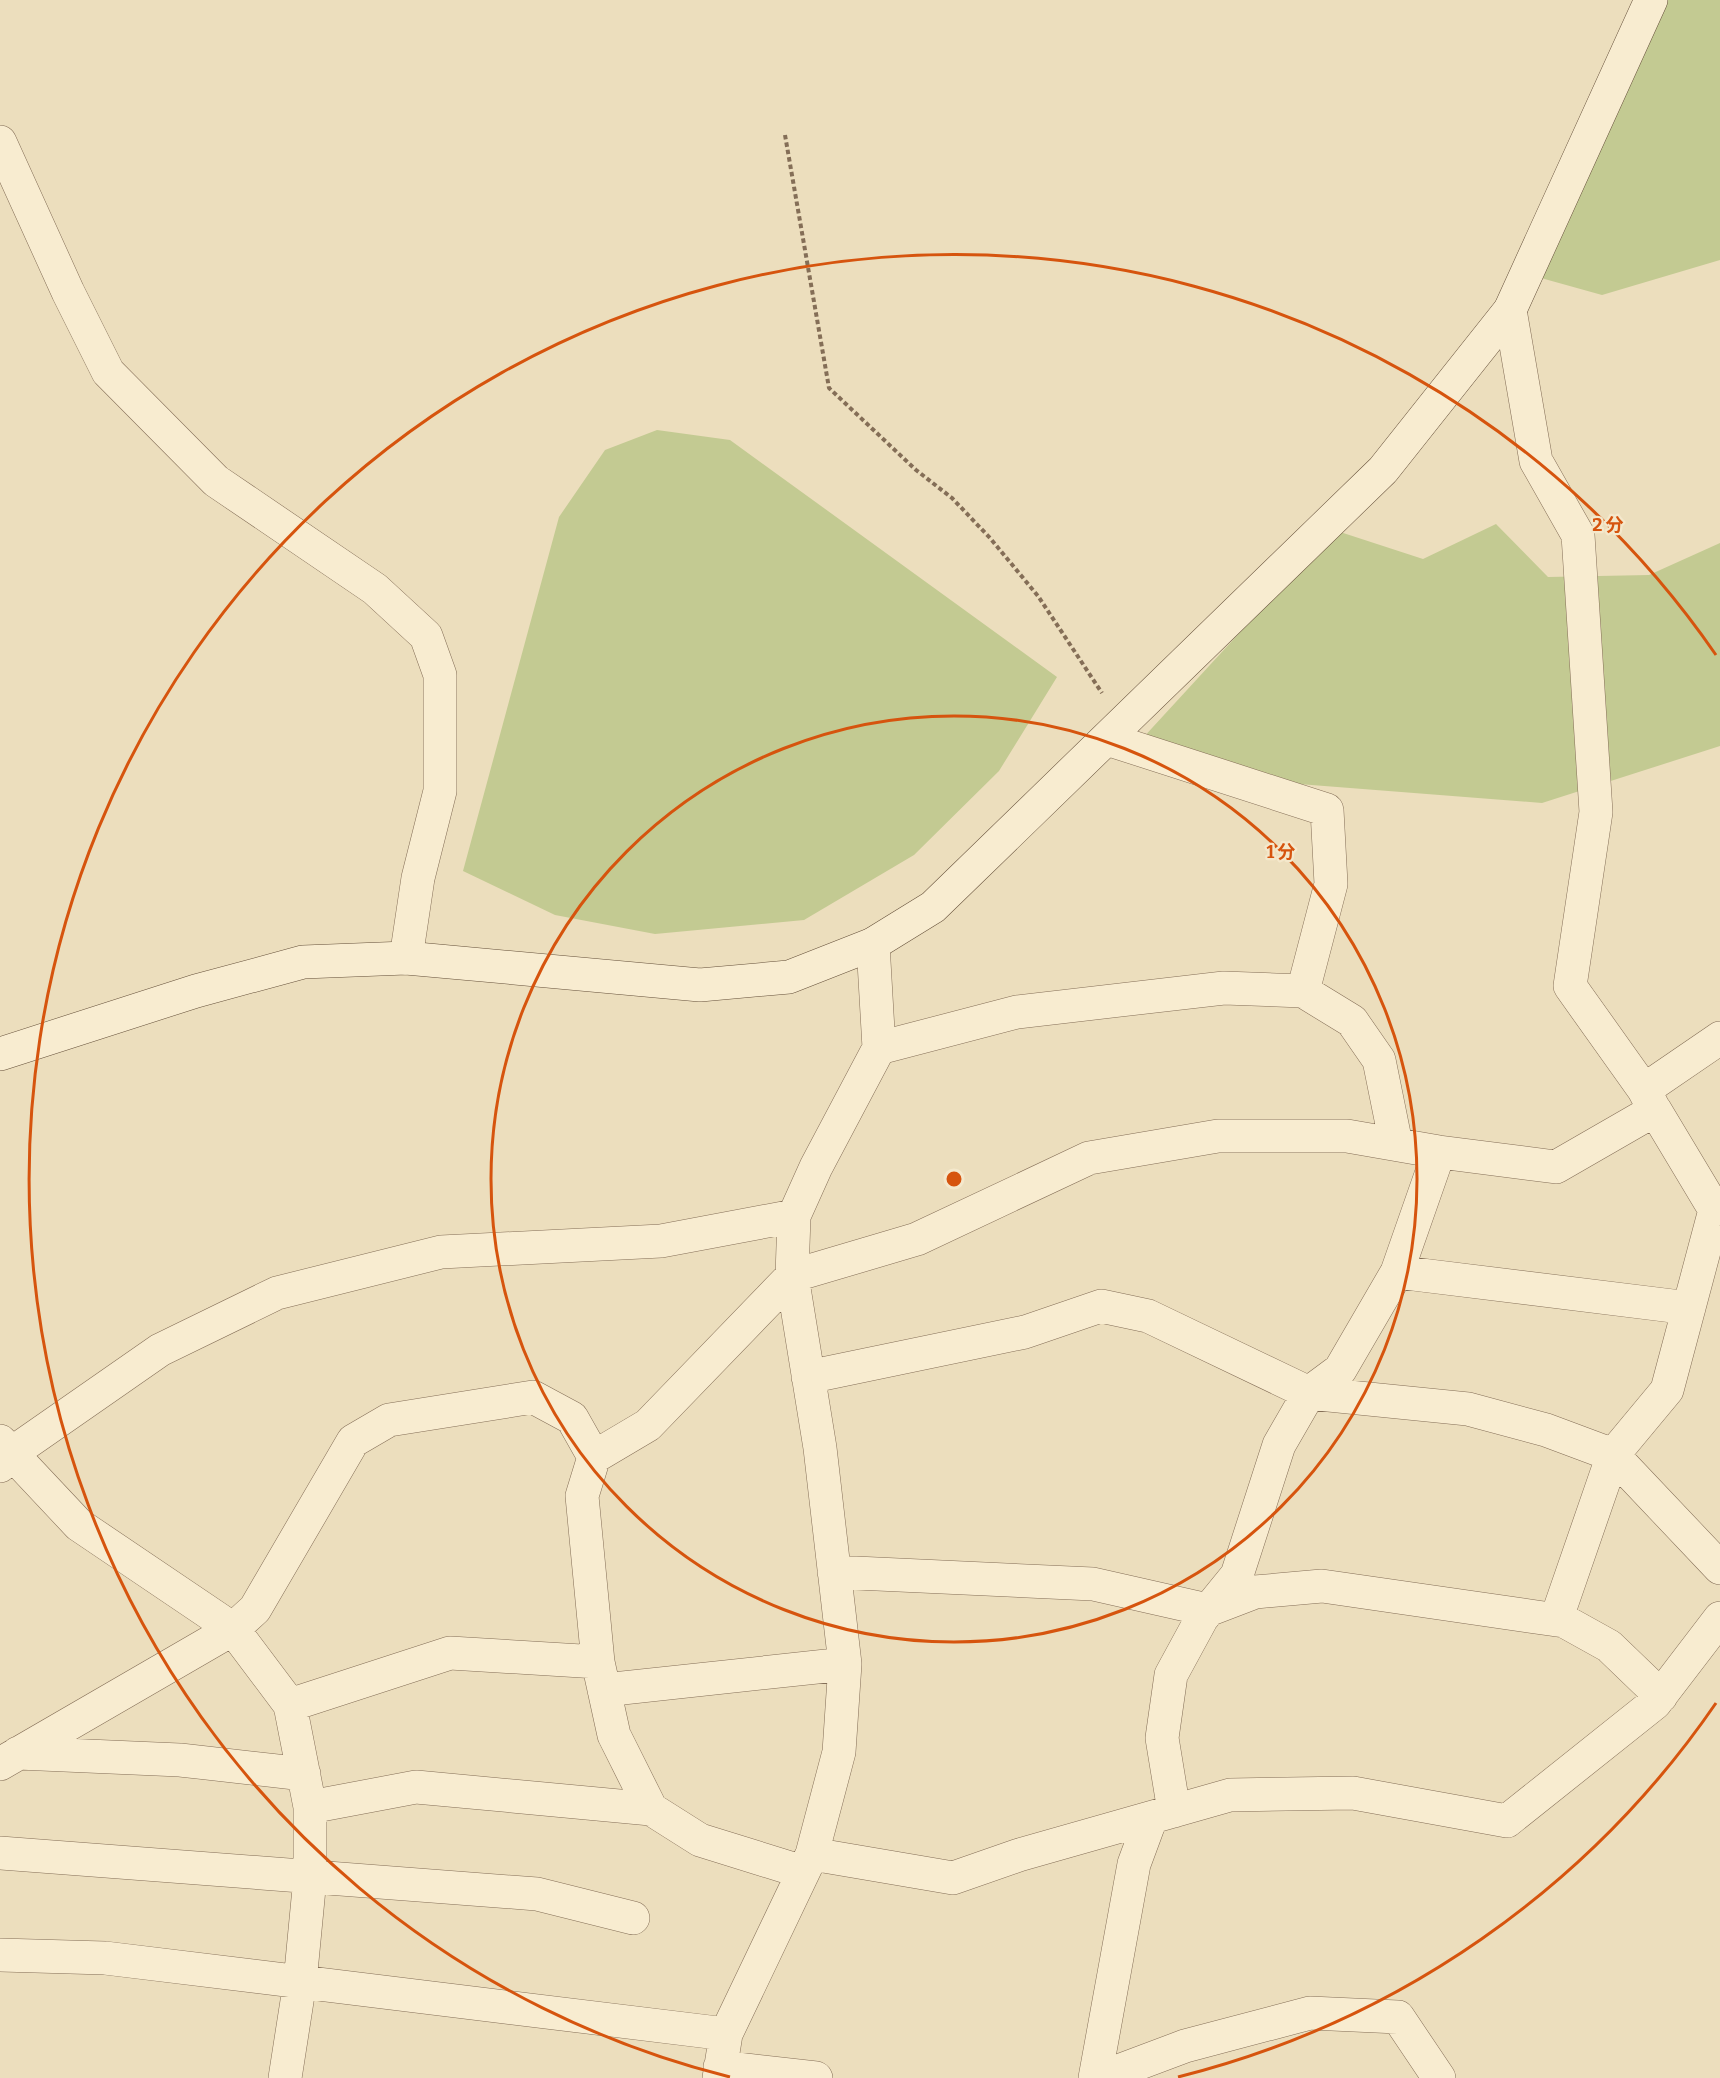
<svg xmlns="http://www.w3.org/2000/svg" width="1720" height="2078" font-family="Bitter,'Noto Sans JP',serif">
<rect width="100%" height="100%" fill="#ecdebd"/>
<path fill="#c3ca92" d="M1660,0H1720V260L1602,295L1541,278Z
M657,430L730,440L1057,677L999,771L914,855L804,920L655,934L555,915L463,871L559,517L605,450Z
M1496,524L1548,577L1649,575L1720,543V746L1542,803L1248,780L1141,740L1334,530L1423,559Z"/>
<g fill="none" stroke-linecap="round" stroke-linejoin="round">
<g stroke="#846e57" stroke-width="34">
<path id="street" d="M0,142L68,292L108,372L216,481L375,589L426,636L440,675V791L418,878L406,958
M1510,310L1536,461L1578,535L1596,812L1570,986L1644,1090
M1107,739L1327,810L1331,884L1303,991
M879,1048L1017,1012L1224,988L1303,991L1352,1021L1379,1060L1396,1144
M1654,1109L1644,1090L1720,1038
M1397,1272L1689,1308
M808,1377L1025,1332L1101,1306L1148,1316L1309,1393L1468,1409L1546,1430L1613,1455L1720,1568
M0,1441L79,1525L233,1629L290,1705L310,1807V1878L300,1982L285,2078
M0,1466L12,1453L160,1350L277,1293L441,1252L661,1241L794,1216
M834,1572L1093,1584L1208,1610L1255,1592L1322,1586L1564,1621L1609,1646L1661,1696
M1556,1620L1613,1455L1667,1390L1715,1210L1720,1206
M604,1690L845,1664
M290,1705L450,1653L598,1662
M18,1753L180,1760L304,1774
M0,1764L233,1629L255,1609L353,1441L389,1420L533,1397L572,1418L594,1457
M310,1807L416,1787L651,1809L700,1840L803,1872
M651,1809L614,1735L598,1662L582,1496L594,1457L648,1425L792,1276L917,1239L1089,1158L1218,1136H1347L1439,1152L1556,1167L1655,1110L1715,1210
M1174,1811L1162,1738L1171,1675L1202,1618L1237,1575L1279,1445L1309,1393L1340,1370L1397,1272L1439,1152
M0,1853L537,1894L633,1918
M812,1854L953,1878L1019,1855L1230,1795L1353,1793L1507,1821L1655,1703L1720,1618
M0,1955L105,1958L726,2034
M720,2067L816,2078
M719,2078L726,2034L812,1854L839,1752L845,1664L820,1448L792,1276L794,1216L816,1167L879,1048L873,944
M1095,2078L1134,1864L1151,1818
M1100,2078L1185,2046L1310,2013L1398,2017L1439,2078"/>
</g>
<g stroke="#65503a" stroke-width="34">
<path id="secondary" d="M0,1054L196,991L303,962L406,958L700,985L789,977L873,944L933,907L1383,470L1510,310L1651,0"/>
</g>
<path stroke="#846e57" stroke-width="4" stroke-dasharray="4.5 3" stroke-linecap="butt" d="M785,135L829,388L916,470L952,498L990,538L1038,596L1102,693"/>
<use href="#street" stroke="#f8ecd0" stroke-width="33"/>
<use href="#secondary" stroke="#f8ecd0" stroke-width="33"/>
</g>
<g fill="none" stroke="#d6540e" stroke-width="3">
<circle cx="954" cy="1179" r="463"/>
<path d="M1716 1703A925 925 0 0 1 1178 2077M730 2077A925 925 0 1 1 1716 655"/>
</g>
<circle cx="954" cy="1179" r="9" fill="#d6540e" stroke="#f4e8cc" stroke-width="3"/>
<g font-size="18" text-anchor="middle" font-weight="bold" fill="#d6540e" stroke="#f4e8cc" stroke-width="4.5" stroke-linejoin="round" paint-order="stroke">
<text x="1608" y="531">2 分</text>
<text x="1281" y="858">1 分</text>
</g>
</svg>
